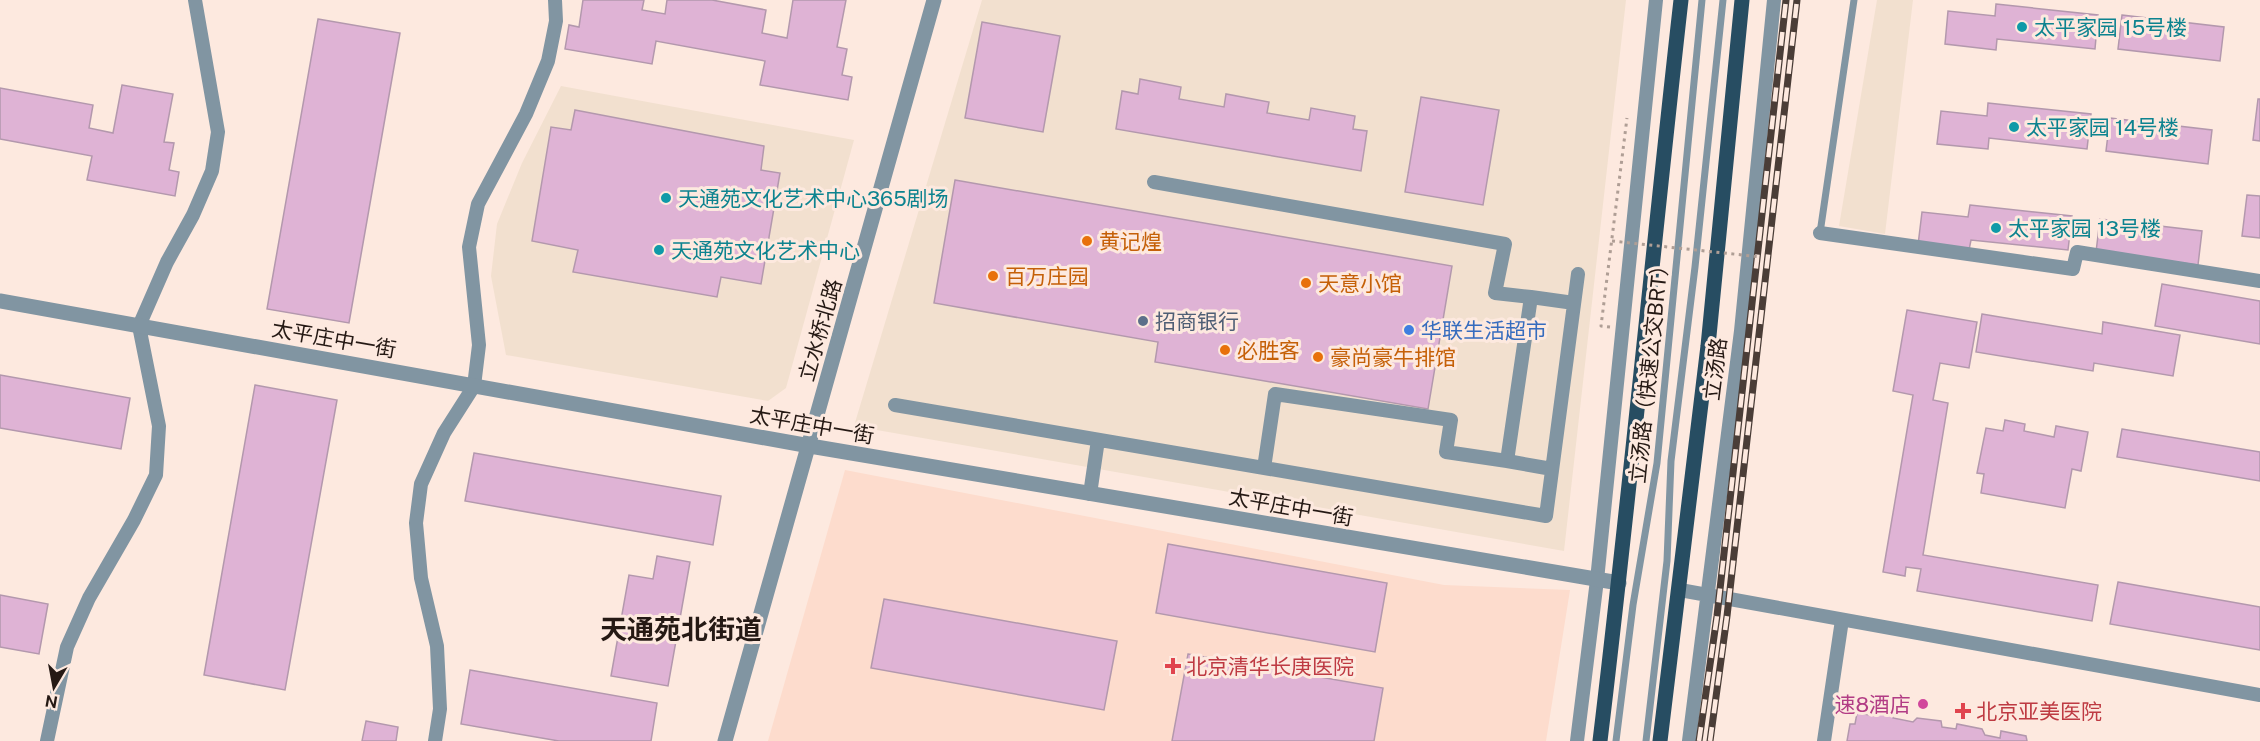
<svg xmlns="http://www.w3.org/2000/svg" width="2260" height="741" font-family="'Public Sans','Noto Sans SC',sans-serif">
<rect width="100%" height="100%" fill="#fde9df"/>
<path fill="#f2e0cf" d="M982,0H1626L1564,551L854,426Z
M1877,0H1913L1885,234L1839,226Z
M561,86L854,140L786,388L768,401L506,355L491,276L497,224L522,163Z"/>
<path fill="#fddccd" d="M845,470L1444,585L1570,590L1546,741H768Z"/>
<path fill="#dfb3d5" stroke="#b398ad" stroke-width="1.5" d="M583,0H644L642,10L665,14L667,0H712L766,10L762,33L787,38L793,0H846L837,47L847,49L842,75L852,77L848,100L760,85L765,61L656,41L652,64L565,49L569,25L579,27Z
M1996,4L2098,15L2095,49L1997,39L1996,50L1945,44L1948,11L1995,16Z
M2122,15L2224,27L2220,61L2118,49Z
M318,19L400,33L349,323L267,309Z
M982,22L1060,36L1043,132L965,118Z
M1140,79L1181,87L1179,99L1224,107L1226,94L1269,102L1267,113L1309,120L1311,108L1355,116L1353,129L1367,131L1361,171L1116,129L1122,91L1138,94Z
M122,85L173,94L164,142L174,143L169,170L179,172L175,196L87,180L92,156L0,139V88L93,105L89,128L113,133Z
M1421,97L1499,110L1483,205L1405,192Z
M2258,99H2260V141L2253,140Z
M1988,103L2091,114L2087,149L1989,138L1988,149L1937,144L1941,111L1987,116Z
M575,110L764,146L761,170L780,173L761,284L721,277L717,297L573,272L578,250L532,241L551,127L571,130Z
M2110,118L2212,130L2208,164L2106,151Z
M955,180L1452,266L1428,409L1155,362L1158,342L934,303Z
M2247,195L2260,196V238L2242,236Z
M1970,205L2072,216L2068,250L1971,240L1969,250L1918,245L1922,212L1968,217Z
M2100,219L2202,231L2198,265L2096,252Z
M2162,284L2260,301V344L2155,326Z
M1907,310L1977,322L1969,368L1940,363L1933,400L1948,403L1923,555L2098,585L2092,621L1917,591L1921,569L1906,567L1905,576L1883,572L1913,395L1893,391Z
M1982,314L2102,334L2103,322L2180,335L2173,376L2094,363L2093,371L1976,352Z
M0,375L130,398L121,449L0,428Z
M255,385L337,400L285,690L204,675Z
M2005,420L2025,424L2024,431L2054,437L2056,426L2088,432L2081,471L2072,469L2065,508L1981,493L1984,474L1977,473L1986,428L2003,431Z
M2122,429L2260,452V481L2117,457Z
M474,453L721,496L713,545L465,501Z
M1168,544L1387,583L1375,652L1156,613Z
M657,556L690,562L668,686L611,676L629,575L653,579Z
M2118,582L2260,607V650L2110,624Z
M0,595L48,604L39,654L0,647Z
M884,599L1117,641L1104,710L871,668Z
M1188,654L1383,688L1374,741H1172Z
M470,670L657,703L651,741H559L461,724Z
M1877,710L1893,713V718L1913,722L1917,718L1941,721L1942,727L1956,729L1957,724L1982,729L1985,735L2000,738L2001,731L2026,736L2027,741H1847L1850,724H1855L1857,713L1876,716Z
M366,721L398,727L396,741H362Z"/>
<g fill="none" stroke-linecap="round" stroke-linejoin="round">
<path stroke="#af9e95" stroke-width="3" stroke-dasharray="3 4.5" stroke-linecap="butt" d="M1610,327L1601,326L1627,118"/>
<path stroke="#8195a2" stroke-width="7" d="M1820,233L1854,0
M1616,741L1633,605L1657,463L1702,0
M1646,741L1667,561L1671,461L1695,267L1723,0"/>
<path stroke="#8195a2" stroke-width="14" d="M1154,182L1505,244L1495,293L1531,297
M1820,233L2073,269L2077,252L2260,281
M895,405L1546,516L1578,274
M1507,461L1552,469
M1264,468L1275,394L1451,420L1446,452L1507,461L1531,297L1574,303
M1090,494L1098,440
M1680,590L2260,695
M47,741L67,647L89,598L134,520L156,475L159,426L139,326L167,262L193,215L212,171L218,132L195,0
M435,741L440,709L437,646L421,578L416,523L421,484L444,433L474,386L479,345L469,247L478,204L526,114L548,61L556,21L555,0
M1577,741L1597,580L1656,0
M1689,741L1741,331L1774,0
M1824,741L1842,620"/>
<path stroke="#8195a2" stroke-width="15" d="M0,301L810,446L1619,583
M725,741L934,0"/>
<path stroke="#274d62" stroke-width="15" d="M1600,741C1630,494 1653,247 1681,0
M1660,741L1708,346L1742,0"/>
<g stroke="#4a3d37" stroke-width="7">
<path id="rail" d="M1699,741L1717,616L1786,0
M1710,741L1727,616L1797,0"/>
</g>
<use href="#rail" stroke="#fde9df" stroke-width="4.5" stroke-dasharray="14" stroke-linecap="butt"/>
<path stroke="#af9e95" stroke-width="3" stroke-dasharray="3 4.5" stroke-linecap="butt" d="M1612,241L1761,257"/>
</g>
<g fill="#0f9aa8" stroke="#fde9df" stroke-width="2">
<circle cx="2022" cy="27" r="6"/>
<circle cx="2014" cy="127" r="6"/>
<circle cx="666" cy="198" r="6"/>
<circle cx="1996" cy="228" r="6"/>
<circle cx="659" cy="250" r="6"/>
</g>
<g fill="#e8710a" stroke="#fde9df" stroke-width="2">
<circle cx="1087" cy="241" r="6"/>
<circle cx="993" cy="276" r="6"/>
<circle cx="1306" cy="283" r="6"/>
<circle cx="1225" cy="350" r="6"/>
<circle cx="1318" cy="357" r="6"/>
</g>
<circle fill="#5c6f8a" stroke="#fde9df" stroke-width="2" cx="1143" cy="321" r="6"/>
<circle fill="#3f7fe0" stroke="#fde9df" stroke-width="2" cx="1409" cy="330" r="6"/>
<g fill="#e0444e" stroke="#fde9df" stroke-width="2">
<path d="M1170 657h6v6h6v6h-6v6h-6v-6h-6v-6h6z"/>
<path d="M1960 702h6v6h6v6h-6v6h-6v-6h-6v-6h6z"/>
</g>
<circle fill="#d1479c" stroke="#fde9df" stroke-width="2" cx="1923" cy="704" r="6"/>
<g text-anchor="middle" dominant-baseline="central" stroke-width="6" stroke-linejoin="round" paint-order="stroke">
<g font-size="21" fill="#0d838f" stroke="#fde9df" text-anchor="start">
<text x="2034" y="27">太平家园 15号楼</text>
<text x="2026" y="127">太平家园 14号楼</text>
<text x="678" y="198">天通苑文化艺术中心365剧场</text>
<text x="2008" y="228">太平家园 13号楼</text>
<text x="671" y="250">天通苑文化艺术中心</text>
</g>
<g font-size="21" fill="#c56008" stroke="#fde9df" text-anchor="start">
<text x="1099" y="241">黄记煌</text>
<text x="1005" y="276">百万庄园</text>
<text x="1318" y="283">天意小馆</text>
<text x="1237" y="350">必胜客</text>
<text x="1330" y="357">豪尚豪牛排馆</text>
</g>
<g font-size="21" fill="#4e5e75" stroke="#fde9df" text-anchor="start">
<text x="1155" y="321">招商银行</text>
</g>
<g font-size="21" fill="#251914" stroke="#fde9df">
<text transform="translate(820 330) rotate(-74)">立水桥北路</text>
<text transform="translate(334 339) rotate(10)">太平庄中一街</text>
<text transform="translate(1649 369) rotate(-84)">立汤路（快速公交BRT）</text>
<text transform="translate(1715 369) rotate(-83)">立汤路</text>
<text transform="translate(812 425) rotate(10)">太平庄中一街</text>
<text transform="translate(1291 507) rotate(10)">太平庄中一街</text>
</g>
<g font-size="21" fill="#366cbe" stroke="#fde9df" text-anchor="start">
<text x="1421" y="330">华联生活超市</text>
</g>
<g font-size="21" fill="#be3a42" stroke="#fde9df" text-anchor="start">
<text x="1186" y="666">北京清华长庚医院</text>
<text x="1976" y="711">北京亚美医院</text>
</g>
<g font-size="21" fill="#b23c85" stroke="#fde9df" text-anchor="end">
<text x="1911" y="704">速8酒店</text>
</g>
<g font-size="27" font-weight="bold" fill="#251914" stroke="#fde9df">
<text x="681" y="629">天通苑北街道</text>
</g>
</g>
<g transform="translate(54 687) rotate(190)" stroke="#fde9df" stroke-width="4.5" paint-order="stroke">
<path d="M0-4.5L10 22L0 15L-10 22Z" fill="#251914"/>
<text y="-9" font-size="16" font-weight="bold" text-anchor="middle" fill="#251914">N</text>
</g>
</svg>
